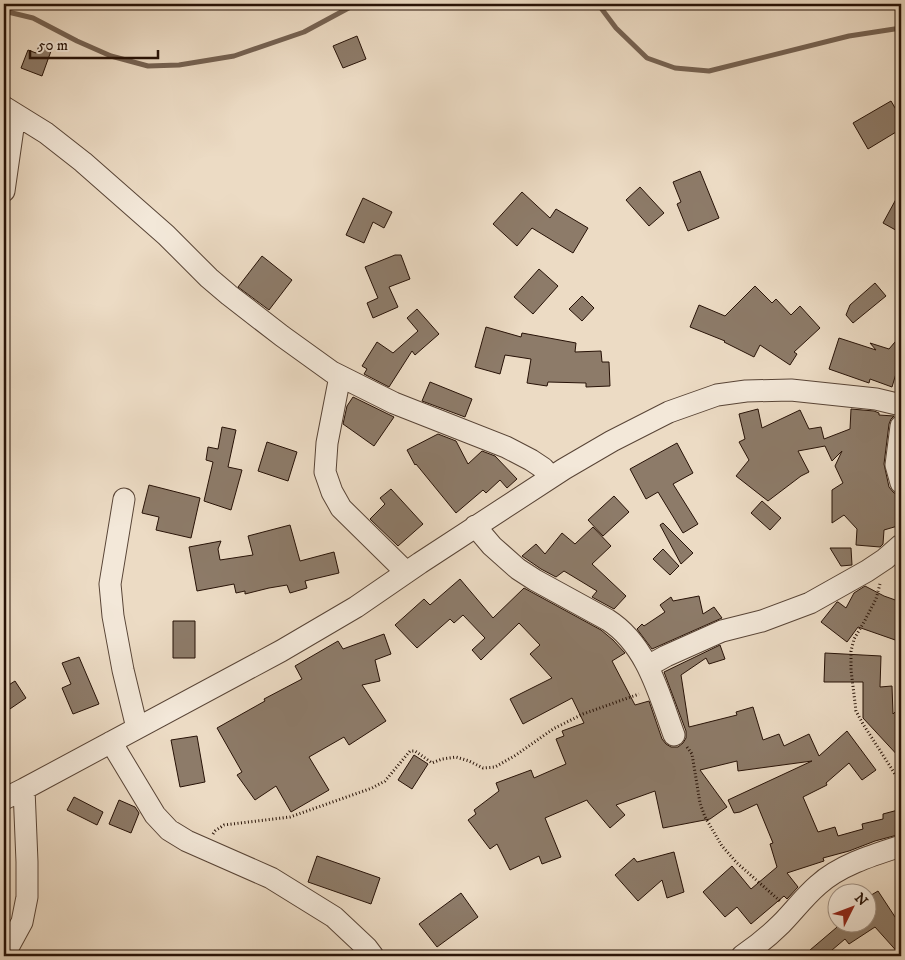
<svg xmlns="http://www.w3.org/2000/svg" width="905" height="960" font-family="'IM FELL DW Pica',serif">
<rect width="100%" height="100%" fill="#ecdbc4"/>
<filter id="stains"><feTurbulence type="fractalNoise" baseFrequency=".004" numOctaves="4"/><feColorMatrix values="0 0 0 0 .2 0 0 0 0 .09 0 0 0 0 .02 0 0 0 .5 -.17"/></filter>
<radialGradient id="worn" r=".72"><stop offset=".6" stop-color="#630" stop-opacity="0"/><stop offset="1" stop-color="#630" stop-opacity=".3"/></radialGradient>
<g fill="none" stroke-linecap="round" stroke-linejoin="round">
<path stroke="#756252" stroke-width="5" d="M598,4L616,28L647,58L675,68L709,71L849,36L901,28
M4,11L33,18L77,41L111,56L148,66L179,65L234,56L304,32L356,4"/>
</g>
<path fill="#8d7b69" stroke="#271207" d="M357,36L366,59L343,68L333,46Z
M39,46L51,51L42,76L21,68L28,50L36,53Z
M891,101L901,118V129L868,149L853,123Z
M700,171L719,218L688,231L677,204L681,202L673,182Z
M640,187L664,213L649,226L626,200Z
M901,190V233L883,223Z
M522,192L550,218L556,209L588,228L573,253L532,228L517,246L493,224Z
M363,198L392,212L384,228L373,222L364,243L346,235Z
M395,255H401L410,279L389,287L398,307L373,318L367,303L378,298L365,267Z
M262,256L292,280L269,310L238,287Z
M539,269L558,286L533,314L514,297Z
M875,283L886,296L853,323L846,315L850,305Z
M755,286L772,303L776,299L791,315L800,306L820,328L794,352L797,354L790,365L760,345L754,357L724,342L725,341L690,327L699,305L725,316Z
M582,296L594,308L582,321L569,309Z
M417,309L439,334L415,355L412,351L389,387L364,374L367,369L362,366L377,342L393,353L418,331L407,318Z
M486,327L521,337L522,333L576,343L575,352L601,351L602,362H609L610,386L586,387V383L548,382L547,386L527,383L531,359L505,355L500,374L475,367Z
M901,335V368L898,367L892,387L870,379L869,383L829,369L839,338L876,350L870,343L889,349Z
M430,382L472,399L465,417L422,401Z
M353,397L394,417L374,446L343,424L347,406Z
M758,409L762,428L800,410L809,429L821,427L824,439L850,429L851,409L874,411L879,413V415L894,416L891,419L889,424L884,464L889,487L893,492L897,495H901V525L884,530L883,544L880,547L856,545L857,529L844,515L832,523V490L843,483L835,466L842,451L832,461L825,446L798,451L809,472L801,476L768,501L736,476L749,460L739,442L745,439L739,414Z
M222,427L236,430L228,467L242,470L231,510L204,501L213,462L206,460L208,447L218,449Z
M438,434L456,441L468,464L482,451L495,456L517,479L507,488L500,480L486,493L483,490L456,513L416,464L415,465L407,450Z
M267,442L297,452L288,481L258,471Z
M677,443L693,473L673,484L698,524L683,533L658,492L646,499L630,469Z
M149,485L200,498L191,538L156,530L159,517L142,513Z
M391,489L423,524L398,546L370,519L385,504L380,498Z
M614,496L629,512L603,536L588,520Z
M762,501L781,518L770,530L751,513Z
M663,523L693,553L681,564L660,525Z
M290,525L300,561L334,552L339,573L305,581L307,588L290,593L287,585L269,588L245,594V591L236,593L234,584L197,591L189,547L221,541L218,549L220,560L253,555L248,536Z
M593,527L611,546L592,564L626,596L614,609L592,597L597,591L564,571L556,577L541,569L522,556L536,544L545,554L562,533L575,544Z
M830,548H851L852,565L841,566Z
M663,549L679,566L670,575L653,559Z
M460,579L493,618L524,588L601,630L613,640L625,653L612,661L635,705L649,701L662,739L666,744L671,747H678L683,743L686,738V731L664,672L720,645L725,659L709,664L706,658L681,675L689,727L737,715L736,712L753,707L763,740L779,734L784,746L809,734L819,756L847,731L876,770L862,780L849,763L826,783L827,785L803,797L818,832L835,827L838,836L863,829L862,824L883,819V814L898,810L901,822V834L875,841L849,851L823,858L824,861L787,873L798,887L787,899L784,896L751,924L737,907L725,917L703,892L732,866L751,889L777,867L770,844L773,843L757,804L740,812L734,813L728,800L812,761L738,771L737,761L700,770L727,807L710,819L663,828L655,791L616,805L625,815L610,828L588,802L587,800L545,818L561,857L542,864L539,856L510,870L497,844L490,849L468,820L476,814L474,810L499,791L496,783L531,770L534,778L566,764L556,739L564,736L562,731L584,723L572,698L523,724L510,699L552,678L530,654L540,645L519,623L481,660L472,650L485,638L463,615L454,623L450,619L417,648L395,625L424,599L430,605Z
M865,586L884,596L901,602V642L858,627L847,642L821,622L837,602H838L846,608L854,593Z
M699,596L703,614L714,607L722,618L652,649L637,629L642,624L644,626L665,612L660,605L671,597L673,601Z
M173,621H195V658H173Z
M384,634L391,654L375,660L380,681L362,685L386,721L349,745L344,737L309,757L329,790L291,812L276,786L255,800L237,775L242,772L217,728L265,701L264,699L302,679L295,666L338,641L343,649Z
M825,653L881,656L880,687L892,686L893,714L901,706V759L863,718V682H824Z
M79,657L99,704L73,714L62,688L71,684L62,663Z
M15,681L26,698L4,713V688Z
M197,736L205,782L180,787L171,740Z
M414,755L428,764L412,789L398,780Z
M74,797L103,812L97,825L67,810Z
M119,800L135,807L139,813L131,833L109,824Z
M674,852L684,892L667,898L662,880L638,901L615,875L634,858L637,862Z
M317,856L380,878L371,904L308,882Z
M878,891L901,926V956L875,927L849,944L845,939L825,956H803L843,922H868V897Z
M461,893L478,917L437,947L419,924Z"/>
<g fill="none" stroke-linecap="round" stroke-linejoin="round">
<g stroke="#584436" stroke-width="23">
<path id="minor" d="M4,107L46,133L83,162L166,235L209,278L229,295L282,336L332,372L394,403L506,447L531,460L543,468L551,477
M4,191L15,114
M340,376L327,443L325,472L332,492L341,508L406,572
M901,426L896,465L901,483
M124,499L110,584L113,616L123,670L137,728
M475,526L492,546L518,569L535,580L608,620C647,645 659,694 674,735
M648,666L666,656L722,631L762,621L810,603L867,571L885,559L901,545
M111,742L155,815L169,830L187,841L271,878L334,917L367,948L373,956
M4,799L24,789L281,651L356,607L420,563L564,469L612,441L669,412L717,395L746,391L791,390L876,399L901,405
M4,955L22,922L27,897V862L24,789
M742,956C755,947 769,936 781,924C793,912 804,897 818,885C840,865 873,855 901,846"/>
</g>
<path stroke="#271207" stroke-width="3" stroke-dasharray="1 2.5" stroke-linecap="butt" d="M880,584L876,599L864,622L854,639L851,651V670L856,711L863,724L895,774L901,781
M687,747L692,754L700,803L705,817L722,846L737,863L780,901
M213,834L215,831L224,825L290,817L372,788L385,781L410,751H415L432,763L442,759L456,757L469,761L483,768L495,767L516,755L553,729L583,714L639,694"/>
<use href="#minor" stroke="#f3e8d9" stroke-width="21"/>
</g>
<rect width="905" height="960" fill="none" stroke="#ecdbc4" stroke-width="20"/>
<rect x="5" y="5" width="895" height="950" fill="none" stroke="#271207" stroke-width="2.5"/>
<rect x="10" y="10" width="885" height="940" fill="none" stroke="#271207"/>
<g transform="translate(852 908) rotate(48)"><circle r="24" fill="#f3e8d9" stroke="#a19285"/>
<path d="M0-4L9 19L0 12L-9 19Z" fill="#8f2418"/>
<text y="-8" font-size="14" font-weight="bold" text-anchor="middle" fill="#271207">N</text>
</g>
<path d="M30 50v8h128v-8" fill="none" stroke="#271207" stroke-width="2.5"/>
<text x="38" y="50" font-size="15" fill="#271207" stroke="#f3e8d9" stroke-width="4" paint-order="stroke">50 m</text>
<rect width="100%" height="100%" filter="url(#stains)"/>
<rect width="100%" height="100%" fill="url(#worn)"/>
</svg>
